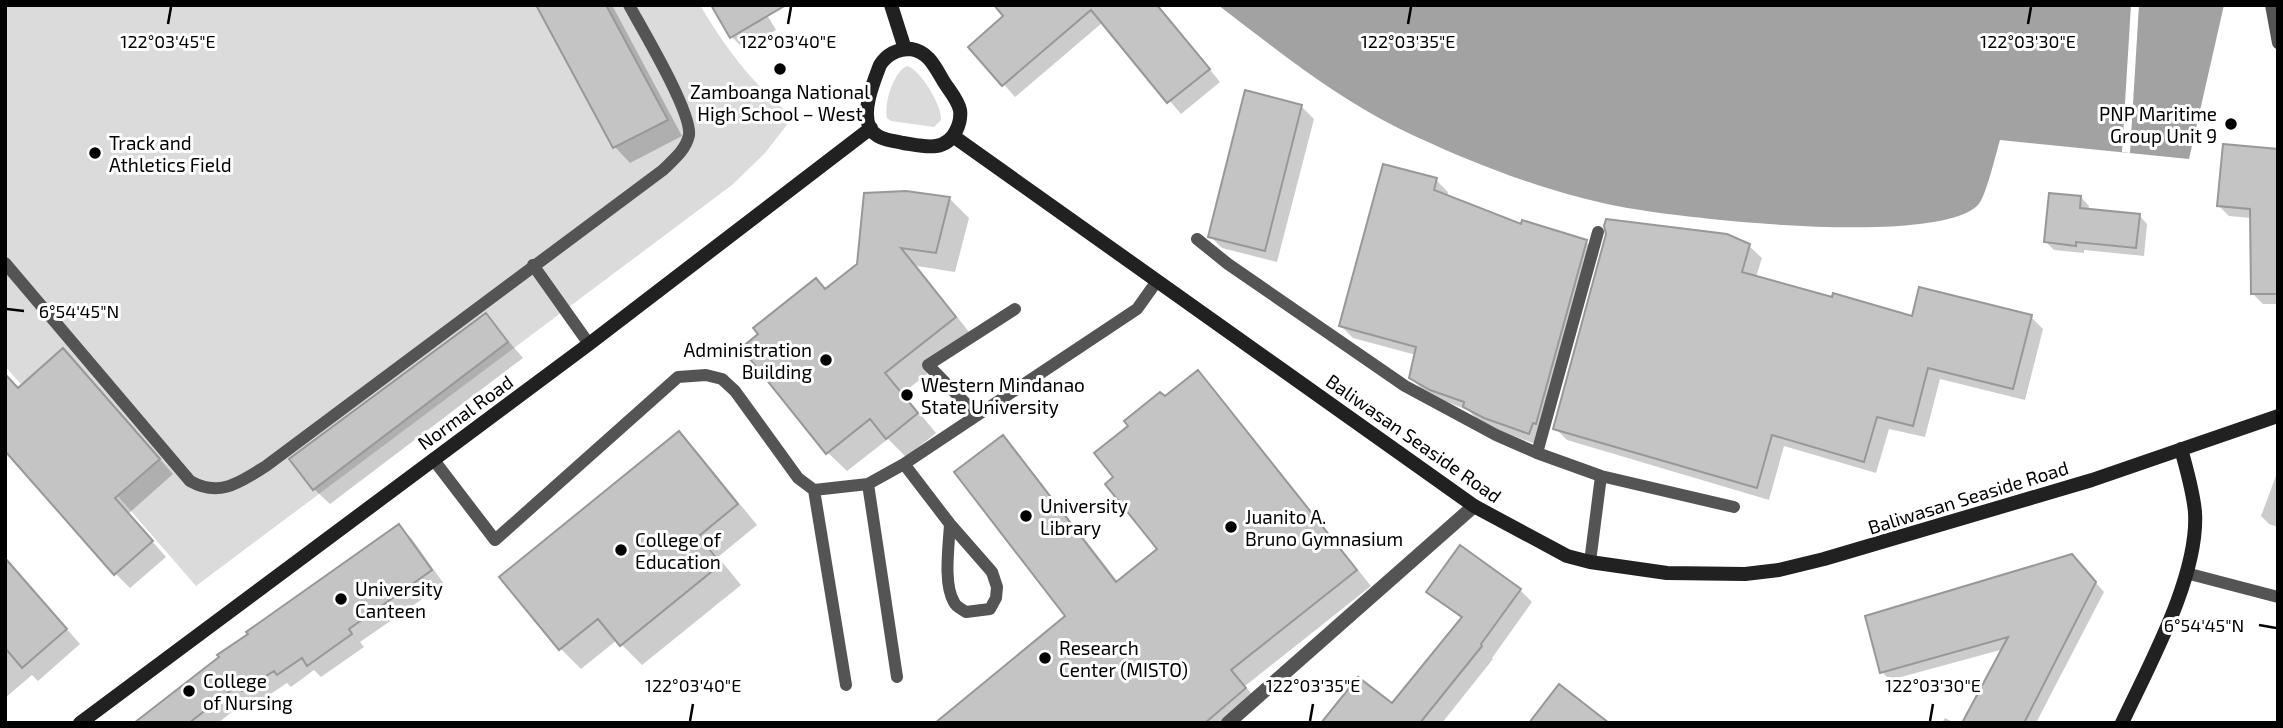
<svg xmlns="http://www.w3.org/2000/svg" width="2283" height="728" font-family="'Exo 2',sans-serif">
<rect width="100%" height="100%" fill="#fff"/>
<path fill="#dbdbdb" d="M5,5H700C728,52 752,83 793,117L765,153L732,185L196,586L5,366Z
M907,66C920,69 943,107 941,120L934,127L891,121L887,118C884,104 893,72 907,66Z"/>
<path fill="#a2a2a2" d="M1218,5H2224L2189,159L2000,140C1996,153 1986,197 1978,205C1936,248 1669,218 1607,204C1535,188 1464,160 1398,128C1332,95 1276,49 1218,5Z"/>
<path fill="#fff" d="M2131,5H2139L2130,153L2122,152Z"/>
<path fill="#0003" d="M538,5H612L682,136L630,163L615,147Z
M1099,5L1109,17L1015,97L971,47Z
M1163,12L1220,82L1181,114L1111,32Z
M767,15L776,30L744,49L732,37Z
M1301,106L1314,119L1277,262L1222,248L1210,236Z
M2278,151V304H2263L2252,293L2251,218L2229,216L2219,206Z
M1436,180L1448,192L1447,197L1522,226L1586,242L1598,254L1541,446L1498,430L1477,419L1468,410L1444,401L1423,390L1410,377L1416,355L1353,338L1341,326Z
M2081,197L2089,206L2088,211L2139,215L2147,224L2144,256L2084,250V253L2054,250L2046,242Z
M949,198L969,218L955,272L917,266L973,337L903,393L936,433L906,457L888,439L847,471L827,452L826,291Z
M1749,246L1762,258L1756,277L1833,299L1913,318L2031,317L2043,329L2025,400L1940,379L1925,437L1889,429L1876,473L1784,446L1769,500L1567,440L1555,428Z
M486,315L523,358L330,504L314,489Z
M78,365L173,474L128,514L166,557L130,588L115,573L18,390Z
M1197,373L1213,388L1371,586L1245,686L1260,704L1238,723H940L1067,617L1003,438L1018,453L1118,582L1159,549L1116,478L1165,398Z
M679,434L699,454L757,525L718,557L741,585L642,665L617,640L581,669L560,648Z
M2277,473L2278,474V527L2269,524L2261,516Z
M399,526L412,539L444,584L360,642L364,647L321,677L314,670L291,687L287,683L257,703L251,697L218,723H136Z
M5,559L80,644L38,681L32,675L5,698Z
M2080,564L2104,592L2036,723H1964L2004,649L1890,680L1882,672Z
M1520,590L1532,602L1492,658L1493,659L1442,723H1323L1392,706L1462,619L1429,592Z
M1945,718L1955,723H1942Z"/>
<path fill="#c4c4c4" stroke="#989898" stroke-width="2" d="M536,5H606L668,120L613,148Z
M711,5H786L730,38Z
M994,5H1157L1210,69L1167,103L1091,10L1002,86L968,47L1003,16Z
M1245,90L1302,105L1265,251L1208,237Z
M2223,144L2278,149V294H2251L2250,209L2217,206Z
M1383,164L1437,178L1434,190L1521,224L1522,220L1587,240L1536,424L1533,423L1529,434L1484,418L1463,407L1464,402L1430,390L1409,378L1416,347L1339,326Z
M906,191L950,197L936,253L901,248L956,317L885,373L918,413L886,439L870,419L826,454L741,348L758,334L753,328L816,278L825,289L857,264L864,193Z
M2049,193L2081,196L2080,208L2140,214L2136,248L2076,242V246L2044,242Z
M1606,219L1727,234L1750,244L1742,272L1832,297L1833,293L1912,316L1919,287L2032,315L2013,389L1928,368L1913,426L1877,417L1864,462L1772,435L1757,488L1553,429L1606,234L1604,226Z
M486,313L508,342L313,490L289,459Z
M63,348L160,459L115,498L153,541L114,575L5,451V374L18,388Z
M1198,370L1357,570L1231,670L1246,688L1205,723H935L1065,616L954,472L1003,435L1116,582L1157,549L1105,484L1113,477L1094,453L1128,426L1124,421L1160,392L1165,396Z
M679,431L738,504L699,536L721,564L620,646L598,619L559,650L499,577Z
M399,524L432,570L349,629L352,634L307,666L302,658L277,675L274,671L242,691L238,685L189,723H134L219,657L217,655L248,634L246,632Z
M1460,545L1521,589L1481,644L1482,646L1420,723H1321L1358,677L1392,703L1462,617L1426,592Z
M2072,554L2096,582L2024,723H1962L2008,637L1880,673L1865,616Z
M5,558L67,629L22,668L5,648Z
M1559,684L1609,723H1529Z"/>
<g fill="none" stroke-linecap="round" stroke-linejoin="round">
<path stroke="#545454" stroke-width="12" d="M2271,5L2278,43
M1598,232L1537,453L1601,476L1734,507
M1197,239L1228,264L1405,386L1496,435L1537,453
M5,263L190,481C220,498 240,482 266,466L663,170C673,160 686,150 689,135C692,112 642,29 629,5
M533,265L589,344
M977,415L928,365L1015,309
M433,459L495,540L678,377L706,375L722,379L735,391L798,478L814,490L868,484L904,464L1137,309L1157,281
M904,464L950,524L992,572L997,587L996,598L990,609L966,612C962,609 956,607 954,602C943,584 949,545 950,524
M868,484L897,677
M814,490L846,685
M1590,562L1601,476
M2186,573L2278,597"/>
<path stroke="#545454" stroke-width="14" d="M1228,723L1474,506"/>
<path stroke="#212121" stroke-width="14" d="M891,5L905,49
M911,49C929,52 935,67 944,82C949,90 958,100 960,110C961,117 959,125 956,131C945,153 923,146 903,143C891,140 877,140 870,128C861,111 874,81 880,65C887,54 898,49 911,49Z
M953,136L1474,506L1567,556L1590,562L1667,573L1745,574L1779,570L1824,559L2092,480L2278,416
M80,723L589,344L871,128
M2122,723C2149,665 2199,576 2195,512C2193,491 2187,470 2181,449"/>
</g>
<path fill="none" stroke="#000" stroke-width="2.5" d="M168,24L171,7M788,24L791,7M1408,24L1411,7M2028,24L2031,7M7,309L24,311M2259,625L2276,628M690,721L693,704M1310,721L1313,704M1930,721L1933,704"/>
<g fill="#000" stroke="#fff" stroke-width="2.5">
<circle cx="780" cy="69" r="7"/>
<circle cx="2231" cy="124" r="7"/>
<circle cx="95" cy="153" r="7"/>
<circle cx="826" cy="360" r="7"/>
<circle cx="907" cy="395" r="7"/>
<circle cx="1026" cy="516" r="7"/>
<circle cx="1231" cy="527" r="7"/>
<circle cx="621" cy="550" r="7"/>
<circle cx="341" cy="599" r="7"/>
<circle cx="1045" cy="658" r="7"/>
<circle cx="189" cy="691" r="7"/>
</g>
<g text-anchor="middle" dominant-baseline="central" stroke-width="6" stroke-linejoin="round" paint-order="stroke">
<g font-size="19" fill="#000" stroke="#fff" text-anchor="start">
<text x="780" y="91" text-anchor="middle">Zamboanga National<tspan x="780" dy="22">High School – West</tspan></text>
<text x="2217" y="113" text-anchor="end">PNP Maritime<tspan x="2217" dy="22">Group Unit 9</tspan></text>
<text x="109" y="142">Track and<tspan x="109" dy="22">Athletics Field</tspan></text>
<text x="812" y="349" text-anchor="end">Administration<tspan x="812" dy="22">Building</tspan></text>
<text x="921" y="384">Western Mindanao<tspan x="921" dy="22">State University</tspan></text>
<text x="1040" y="505">University<tspan x="1040" dy="22">Library</tspan></text>
<text x="1245" y="516">Juanito A.<tspan x="1245" dy="22">Bruno Gymnasium</tspan></text>
<text x="635" y="539">College of<tspan x="635" dy="22">Education</tspan></text>
<text x="355" y="588">University<tspan x="355" dy="22">Canteen</tspan></text>
<text x="1059" y="647">Research<tspan x="1059" dy="22">Center (MISTO)</tspan></text>
<text x="203" y="680">College<tspan x="203" dy="22">of Nursing</tspan></text>
</g>
<g font-size="19" fill="#000" stroke="#fff">
<text transform="translate(465 412) rotate(-36)">Normal Road</text>
<text transform="translate(1414 438) rotate(35)">Baliwasan Seaside Road</text>
<text transform="translate(1968 497) rotate(-17)">Baliwasan Seaside Road</text>
</g>
</g>
<g font-size="18" text-anchor="middle" fill="#000" stroke="#fff" stroke-width="6" stroke-linejoin="round" paint-order="stroke">
<text x="168" y="48">122°03'45"E</text>
<text x="788" y="48">122°03'40"E</text>
<text x="1408" y="48">122°03'35"E</text>
<text x="2028" y="48">122°03'30"E</text>
<text x="79" y="318">6°54'45"N</text>
<text x="2204" y="632">6°54'45"N</text>
<text x="693" y="692">122°03'40"E</text>
<text x="1313" y="692">122°03'35"E</text>
<text x="1933" y="692">122°03'30"E</text>
</g>
<rect width="2283" height="728" fill="none" stroke="#000000" stroke-width="14"/>
</svg>
